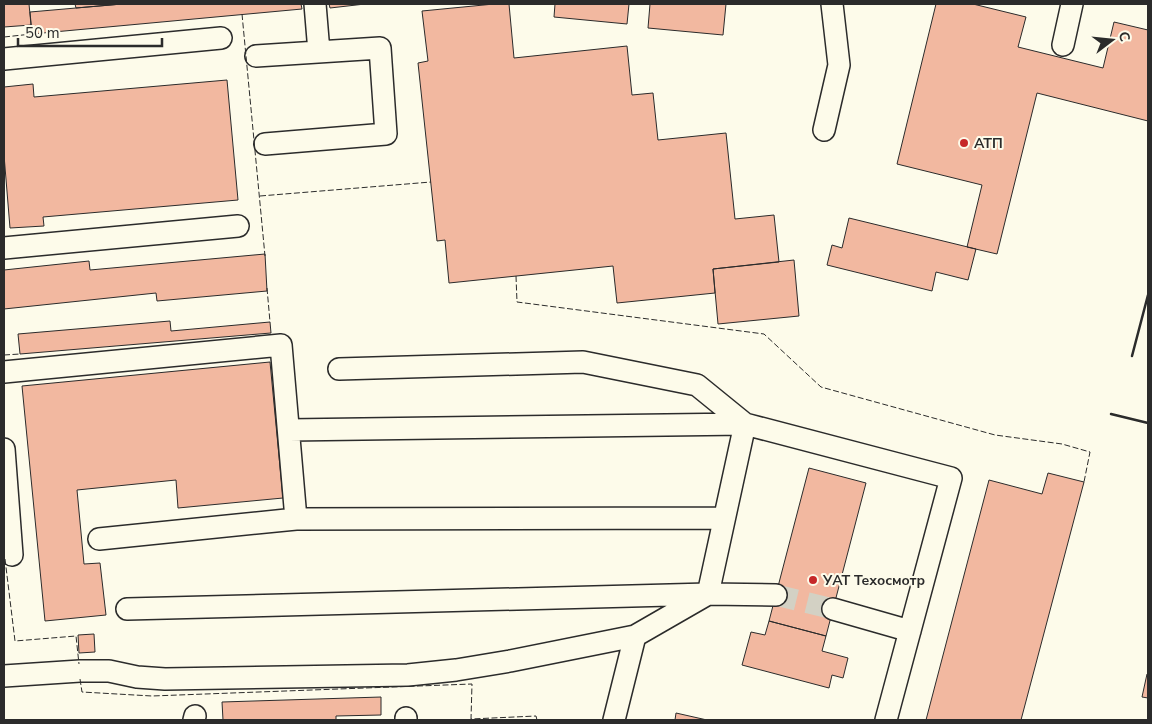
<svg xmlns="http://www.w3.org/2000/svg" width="1152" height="724" font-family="'Nunito Sans',sans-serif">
<rect width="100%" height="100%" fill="#fdfbea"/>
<path fill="#f2b8a0" stroke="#2b2b2b" d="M4,4H29L31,25L4,27Z
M75,4H122L76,8Z
M122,4H301L302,9L32,34L30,12Z
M329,4H365L330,8Z
M494,4H509L514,58L627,46L632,95L653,93L658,140L726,133L735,219L774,215L779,262L713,269L715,293L617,303L613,266L449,283L445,240L437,241L418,63L428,61L422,11Z
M555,4H629L627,24L554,17Z
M650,4H726L723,35L648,28Z
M936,4H973L1026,17L1018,47L1103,68L1114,22L1148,30V121L1037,93L997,254L967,247L982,185L897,164Z
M227,80L238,200L43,217L44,226L10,228L4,155V87L33,84L34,97Z
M849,218L976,249L968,280L936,272L932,291L827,265L832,245L842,248Z
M265,254L267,291L157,301L156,293L4,309V270L89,261L90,270Z
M794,260L799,316L718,324L713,269Z
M170,321L171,331L270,322L271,333L20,354L18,334Z
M270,362L283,498L178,508L176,480L77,490L84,564L100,563L106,615L45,621L22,386Z
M809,468L866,483L826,636L769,621Z
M1048,473L1084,482L1021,720H926L989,480L1042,494Z
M769,621L826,636L822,651L848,658L843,678L832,675L829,688L742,665L751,632L765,635Z
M94,634L95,652L79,653L78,635Z
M1147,674L1148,675V698L1142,697Z
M381,697V715L336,716V720H223L222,702Z
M676,713L707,720H675Z"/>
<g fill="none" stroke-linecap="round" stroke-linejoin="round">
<path stroke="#d3d1c4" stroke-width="21" stroke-dasharray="21 11" stroke-linecap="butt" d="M776,595L833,609"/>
<g stroke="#2b2b2b" stroke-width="24">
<path id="minor" d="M315,4L319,52
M1063,45L1072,4
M256,56L380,48L386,134L265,144
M4,59L221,38
M824,130L839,65L832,4
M4,248L238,226
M339,369L583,362L697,385L745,424
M4,372L281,345L296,519
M289,430L745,424L951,478L886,720
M4,449L12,555
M99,539L296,519L724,518
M127,609L708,594L776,595
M833,609L910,631
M4,676L80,671H109L137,677L165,679L408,675L456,670L510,661L635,636L708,594L745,424
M406,718V720
M194,720L195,716
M614,720L635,636"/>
</g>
<use href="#minor" stroke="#fdfbea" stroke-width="21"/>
<path stroke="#2b2b2b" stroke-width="1" stroke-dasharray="6 2.5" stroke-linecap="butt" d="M242,14L265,256
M4,37L32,34
M260,196L431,182
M516,276L517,302L764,334L821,387L995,435L1062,444L1090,452L1084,482
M267,288L270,322
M4,355L20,354
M5,559L15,641L76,636L79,664
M80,679L82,692L152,696L472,684L471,719L536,716L537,720"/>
<path stroke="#2b2b2b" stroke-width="2.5" d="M1132,356L1148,295
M1111,414L1148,423"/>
</g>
<g fill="#c62828" stroke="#fdfbea" stroke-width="2">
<circle cx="964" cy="143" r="5"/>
<circle cx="813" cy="580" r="5"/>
</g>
<g text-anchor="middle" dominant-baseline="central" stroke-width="4" stroke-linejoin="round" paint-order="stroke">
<g font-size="14" font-weight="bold" fill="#2b2b2b" stroke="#fdfbea" text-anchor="start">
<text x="974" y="143">АТП</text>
<text x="823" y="580">УАТ Техосмотр</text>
</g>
</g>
<rect width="1152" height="724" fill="none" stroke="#2b2b2b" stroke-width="10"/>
<g transform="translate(1112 40) rotate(74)" stroke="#fdfbea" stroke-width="4" paint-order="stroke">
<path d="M0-4L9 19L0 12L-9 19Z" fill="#2b2b2b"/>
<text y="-8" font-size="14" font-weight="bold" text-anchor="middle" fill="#2b2b2b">С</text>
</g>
<path d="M18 38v8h144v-8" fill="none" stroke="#2b2b2b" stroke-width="2.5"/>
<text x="25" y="38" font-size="15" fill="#2b2b2b" stroke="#fdfbea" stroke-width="4" paint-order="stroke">50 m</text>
</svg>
